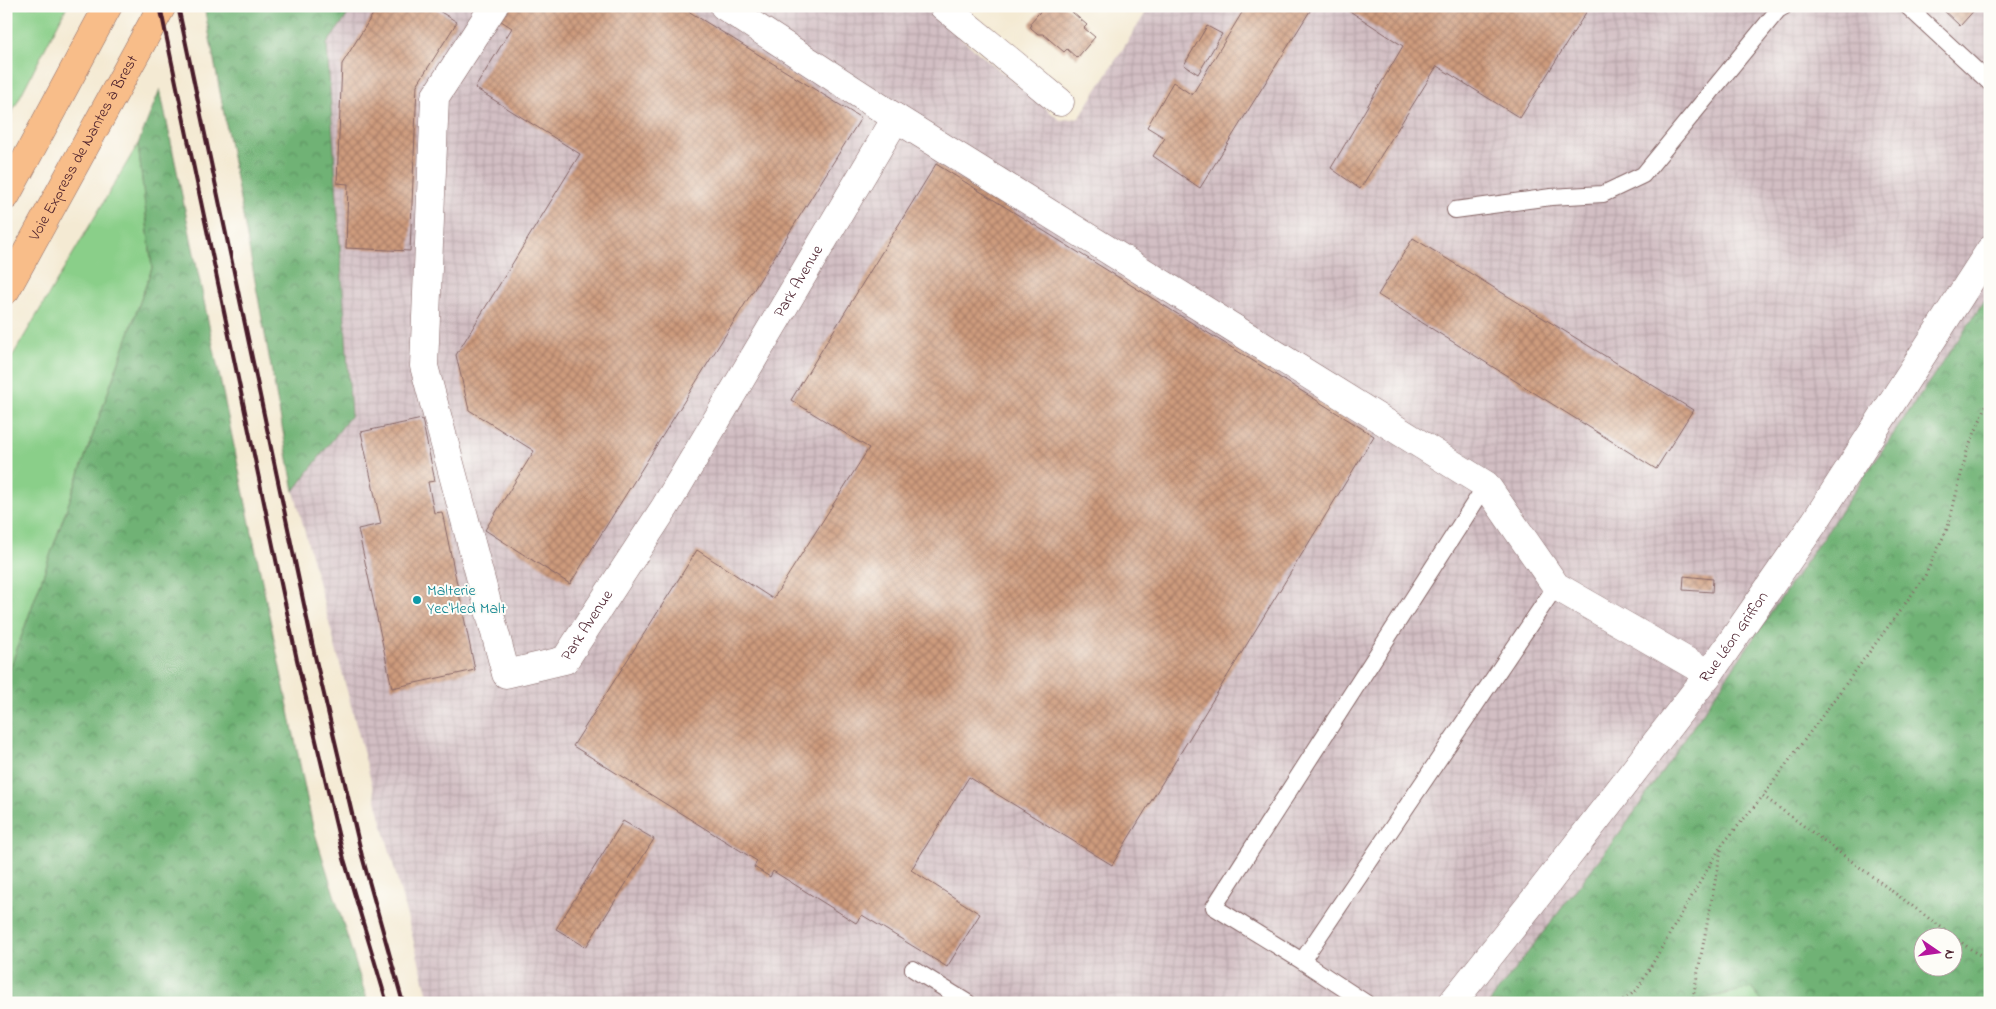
<svg xmlns="http://www.w3.org/2000/svg" width="1996" height="1009" font-family="'Indie Flower',sans-serif">
<defs>
<pattern id="industrial-grid" width="8" height="8" patternUnits="userSpaceOnUse" patternTransform="scale(1.25)"><rect width="8" height="8" fill="#d2bec3"/><path d="M0 4h8M4 0v8" fill="none" stroke="#b6a3a8"/></pattern>
<pattern id="forest-crowns" width="20" height="18" patternUnits="userSpaceOnUse" patternTransform="scale(1.25)"><rect width="20" height="18" fill="#6fb275"/><path d="M2 6a3 3 0 1 1 6 0M12 15a3 3 0 1 1 6 0" fill="none" stroke="#5d9060"/></pattern>
<pattern id="building-cross-hatch" width="8" height="8" patternUnits="userSpaceOnUse" patternTransform="scale(1.25)"><rect width="8" height="8" fill="#ce9b7d"/><path d="M0 0l8 8M0 8l8-8" fill="none" stroke="#a97e67"/></pattern>
</defs>
<rect width="100%" height="100%" fill="#fdfcf7"/>
<filter id="ink" filterUnits="userSpaceOnUse"><feTurbulence type="fractalNoise" baseFrequency=".02" numOctaves="2"/><feDisplacementMap in="SourceGraphic" scale="10" xChannelSelector="R" yChannelSelector="G"/><feConvolveMatrix kernelMatrix="1 2 1 2 8 2 1 2 1" color-interpolation-filters="sRGB"/></filter>
<filter id="wash" filterUnits="userSpaceOnUse"><feTurbulence type="fractalNoise" baseFrequency=".0096" numOctaves="4" result="noise"/><feDisplacementMap in="SourceGraphic" scale="20" xChannelSelector="R" yChannelSelector="G"/><feGaussianBlur stdDeviation="1.12" result="paint"/><feColorMatrix in="noise" values="0 0 0 0 0 0 0 0 0 0 0 0 0 0 0 0 0 1.4 0 .05"/><feComposite in="paint" operator="in"/></filter>
<g filter="url(#wash)">
<rect width="100%" height="100%" fill="#f4ead3"/>
<path fill="url(#industrial-grid)" d="M354,6H922L1060,120L1079,118L1150,6H1990V293L1627,823L1489,1003H430L294,491L351,415L327,44Z"/>
<path fill="#8acf89" stroke="#6a775a" d="M6,6H67L6,124Z
M138,144L152,268L6,680V367Z
M1751,988L1763,1003H1687Z"/>
<path fill="url(#forest-crowns)" stroke="#5c6850" fill-rule="evenodd" d="M204,6H354L327,44L351,415L294,491Z
M160,89L313,827L368,1003H6V680L152,268L138,144Z
M1990,293V1003H1763L1751,988L1687,1003H1489L1627,823ZM1924,936H1954V966H1924Z"/>
<g id="blocks">
<path fill="url(#building-cross-hatch)" d="M378,6H431L457,22L417,85L410,251L346,248L348,184L337,183L342,64Z
M507,6H680L861,118L570,584L485,530L534,451L469,410L456,355L580,154L475,88L512,28L498,19Z
M1045,6H1065L1087,25L1084,28L1095,37L1077,58L1067,49L1064,52L1043,34H1038L1031,28L1030,23Z
M1246,6H1313L1200,188L1153,156L1165,138L1147,127L1173,82L1192,95Z
M1342,6H1590L1520,118L1437,66L1360,189L1331,168L1403,46Z
M1939,6H1978L1960,26Z
M1207,26L1222,34L1198,74L1184,65Z
M936,164L1374,436L1112,865L969,777L911,870L980,914L947,967L862,915L856,923L773,871L770,877L754,867L757,861L573,746L697,550L773,599L869,448L791,400Z
M1413,238L1693,410L1656,469L1378,295Z
M422,419L435,481L428,482L434,513L442,512L475,670L392,688L358,529L381,524L361,432Z
M1684,576L1713,579L1712,592L1683,590Z
M623,821L654,839L586,947L556,929Z"/>
</g>
</g>
<g filter="url(#ink)">
<use href="#blocks" fill-opacity="0" stroke="#866666" stroke-width="1"/>
<g fill="none" stroke-linecap="round" stroke-linejoin="round">
<g stroke="#866666" stroke-width="18">
<path id="lane" d="M1907,6L1990,83
M1455,210L1551,197L1603,194L1643,175L1778,10L1785,6
M1486,485L1214,907L1302,961L1556,586
M1302,961L1366,1003
M913,969L968,1003"/>
</g>
<g stroke="#866666" stroke-width="29">
<g id="street">
<path id="s1" d="M494,6L435,97L424,366L506,674L565,660L665,507L896,118"/>
<path d="M724,6L896,118L1486,485L1556,586L1709,674"/>
<path d="M943,6L1060,102"/>
<path id="s2" d="M1452,1003L1538,895L1709,674L1814,523L1990,250"/>
</g>
</g>
<g stroke="#866666" stroke-width="29">
<g id="highway">
<path d="M6,196L108,6"/>
<path id="s3" d="M6,290L162,6"/>
</g>
</g>
<path stroke="#866666" stroke-width="3" stroke-dasharray="1 4" stroke-linecap="butt" d="M1953,936L1763,796L1924,578L1948,527L1967,451L1990,397
M1954,937L1976,953L1990,959
M1619,1003L1637,990L1720,848
M1692,1003L1722,845L1763,796"/>
<use href="#lane" stroke="#fff" stroke-width="16"/>
<use href="#street" stroke="#fff" stroke-width="28"/>
<use href="#highway" stroke="#f8bd89" stroke-width="28"/>
<path stroke="#4a1f2b" stroke-width="4" d="M160,6L297,660L344,859L387,1003
M178,6L314,652L362,856L403,1003"/>
</g>
</g>
<circle fill="#0f9aa8" stroke="#fdfcf7" stroke-width="2" cx="417" cy="600" r="5"/>
<g text-anchor="middle" dominant-baseline="central" stroke-width="4" stroke-linejoin="round" paint-order="stroke">
<g font-size="16" fill="#4a1f2b" stroke="#fdfcf7">
<text stroke="none"><textPath href="#s3" startOffset="162">Voie Express de Nantes à Brest</textPath></text>
<text stroke="none"><textPath href="#s1" startOffset="1202">Park Avenue</textPath></text>
<text stroke="none"><textPath href="#s1" startOffset="798">Park Avenue</textPath></text>
<text stroke="none"><textPath href="#s2" startOffset="462">Rue Léon Griffon</textPath></text>
</g>
<g font-size="16" fill="#0d838f" stroke="#fdfcf7" text-anchor="start">
<text x="427" y="591">Malterie<tspan x="427" dy="18">Yec'Hed Malt</tspan></text>
</g>
</g>
<rect width="1996" height="1009" fill="none" stroke="#fdfcf7" stroke-width="25"/>
<g transform="translate(1938 952) rotate(103)"><circle r="24" fill="#fdfcf7" stroke="#b5a4a5"/>
<path d="M0-4L9 19L0 12L-9 19Z" fill="#b5179e"/>
<text y="-8" font-size="14" font-weight="bold" text-anchor="middle" fill="#4a1f2b">N</text>
</g>
</svg>
